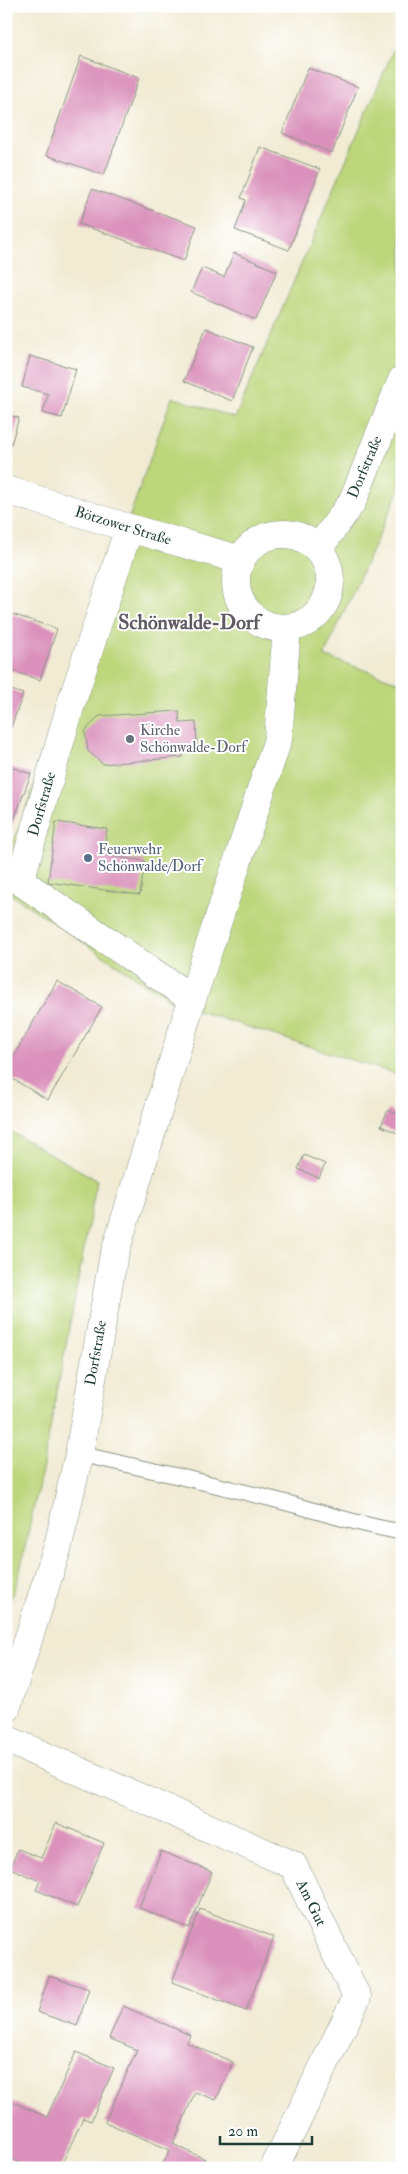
<svg xmlns="http://www.w3.org/2000/svg" width="408" height="2174" font-family="'IM FELL Double Pica',serif">
<rect width="100%" height="100%" fill="#fff"/>
<filter id="ink" filterUnits="userSpaceOnUse"><feTurbulence type="fractalNoise" baseFrequency=".02" numOctaves="2"/><feDisplacementMap in="SourceGraphic" scale="10" xChannelSelector="R" yChannelSelector="G"/><feConvolveMatrix kernelMatrix="1 2 1 2 8 2 1 2 1" color-interpolation-filters="sRGB"/></filter>
<filter id="wash" filterUnits="userSpaceOnUse"><feTurbulence type="fractalNoise" baseFrequency=".0096" numOctaves="4" result="noise"/><feDisplacementMap in="SourceGraphic" scale="20" xChannelSelector="R" yChannelSelector="G"/><feGaussianBlur stdDeviation="1.12" result="paint"/><feColorMatrix in="noise" values="0 0 0 0 0 0 0 0 0 0 0 0 0 0 0 0 0 1.4 0 .05"/><feComposite in="paint" operator="in"/></filter>
<g filter="url(#wash)">
<rect width="100%" height="100%" fill="#f1ebd4"/>
<path fill="#bdd67b" stroke="#6e8a58" d="M402,30V484L324,656L402,683V1076L176,1004L6,891V864L172,397L235,418Z
M6,1129L97,1180L43,1466L17,1583L6,1610Z"/>
<g id="blocks">
<path fill="#da91bb" d="M81,56L139,78L104,175L46,155Z
M308,68L358,87L332,153L282,133Z
M260,147L320,169L289,250L235,230L246,200L241,198Z
M92,189L197,226L184,261L79,224Z
M234,253L277,271L256,320L191,292L202,268L224,277Z
M206,328L253,347L232,401L184,381Z
M30,356L76,369L62,418L43,413L48,394L22,387Z
M6,414L19,418L7,457H6Z
M6,612L57,629L40,680L6,669Z
M6,688L23,694L10,730L6,729Z
M179,711L180,723L196,722L197,745L182,747L183,757L103,764L88,751L85,731L99,716Z
M6,765L31,774L6,841Z
M56,822L107,829L103,855L145,861L140,895L48,882Z
M57,981L102,1007L48,1100L6,1075V1069Z
M388,1110L402,1116V1135L381,1126Z
M304,1155L325,1164L319,1178L298,1169Z
M56,1823L104,1843L77,1907L36,1890L40,1881L10,1868L18,1849L41,1858Z
M161,1851L212,1872L189,1928L139,1908Z
M200,1909L274,1937L246,2011L172,1982Z
M49,1976L89,1989L77,2026L37,2012Z
M123,2006L190,2035L187,2043L233,2062L216,2100L195,2092L173,2144L205,2159L200,2168H161L170,2150L105,2122L137,2050L109,2038Z
M76,2052L114,2068L91,2121L83,2118L60,2168H33L6,2157V2099L47,2117Z"/>
</g>
</g>
<g filter="url(#ink)">
<use href="#blocks" fill-opacity="0" stroke="#889484" stroke-width="1"/>
<g fill="none" stroke-linecap="round" stroke-linejoin="round">
<g stroke="#889484" stroke-width="17">
<path id="lane" d="M79,1454C144,1468 208,1483 272,1499C316,1510 357,1525 402,1532"/>
</g>
<g stroke="#889484" stroke-width="29">
<path id="street" d="M6,490L129,528L241,560
M129,528L71,704L20,881L192,999
M236 581a47 47 0 1 1 94 0a47 47 0 1 1-94 0Z
M318,549L352,502L402,380
M6,1709L58,1546L79,1454L113,1259L192,999L278,739L287,628
M6,1739L293,1865L357,1997L274,2168"/>
</g>
<use href="#lane" stroke="#fff" stroke-width="15"/>
<use href="#street" stroke="#fff" stroke-width="28"/>
</g>
</g>
<circle fill="#6b7280" stroke="#fff" stroke-width="2" cx="130" cy="739" r="5"/>
<circle fill="#5c6f8a" stroke="#fff" stroke-width="2" cx="88" cy="858" r="5"/>
<g text-anchor="middle" dominant-baseline="central" stroke-width="4" stroke-linejoin="round" paint-order="stroke">
<g font-size="15" fill="#1f3d34" stroke="#fff">
<text transform="translate(365 467) rotate(-67)">Dorfstraße</text>
<text transform="translate(123 526) rotate(17)">Bötzower Straße</text>
<text transform="translate(42 804) rotate(-74)">Dorfstraße</text>
<text transform="translate(96 1353) rotate(-80)">Dorfstraße</text>
<text transform="translate(311 1903) rotate(64)">Am Gut</text>
</g>
<g font-size="15" fill="#5b616d" stroke="#fff" text-anchor="start">
<text x="140" y="730">Kirche<tspan x="140" dy="17">Schönwalde-Dorf</tspan></text>
</g>
<g font-size="15" fill="#4e5e75" stroke="#fff" text-anchor="start">
<text x="98" y="849">Feuerwehr<tspan x="98" dy="17">Schönwalde/Dorf</tspan></text>
</g>
<g font-size="20" font-weight="bold" fill="#605a63" stroke="#fff">
<text x="189" y="622">Schönwalde-Dorf</text>
</g>
</g>
<rect width="408" height="2174" fill="none" stroke="#fff" stroke-width="25"/>
<path d="M220 2136v8h92v-8" fill="none" stroke="#1f3d34" stroke-width="2.5"/>
<text x="228" y="2136" font-size="15" fill="#1f3d34" stroke="#ffffff" stroke-width="4" paint-order="stroke">20 m</text>
</svg>
